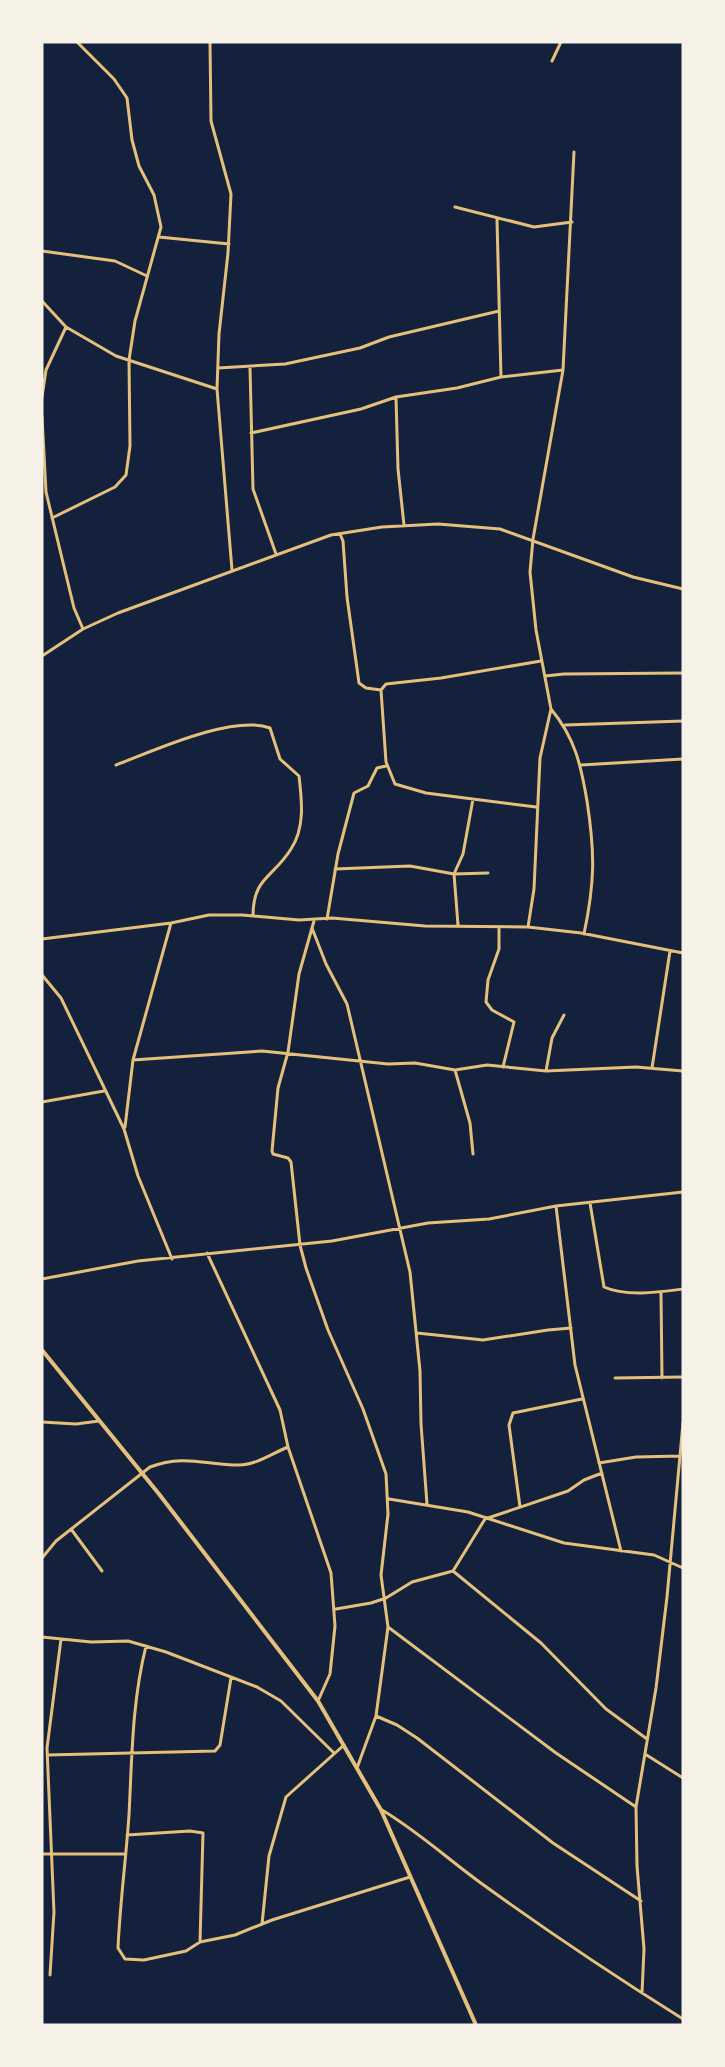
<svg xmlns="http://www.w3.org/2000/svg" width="725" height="2067" font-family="Ubuntu,sans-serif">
<rect width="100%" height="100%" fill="#14213d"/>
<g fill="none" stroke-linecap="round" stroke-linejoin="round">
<path stroke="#e5c07b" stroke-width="3" d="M210,42L211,121L231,194L228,253L219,334L217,389L232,570
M552,61L561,42
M455,207L534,227L572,222
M497,220L501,377
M159,237L229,244
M42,251L115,261L147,276
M42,301L66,327L116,356L217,389
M218,368L285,364L360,348L389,337L499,311
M250,368L253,489L276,554
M42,397L46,370L66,327
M396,398L398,469L404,525
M42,417L46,492L74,608L83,629
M251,433L361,409L396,397L457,388L501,377L563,370
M52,518L115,487L126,475L130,446L129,360L135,321L161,227L154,195L139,166L132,140L127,98L114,79L77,42
M340,534L343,541L347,597L359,683L366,688L381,690
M42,656L83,629L118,613L331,535L382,527L438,524L500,529L633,577L683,589
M545,676L564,674L683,673
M551,709C575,738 581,765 587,801C595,853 595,882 584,934
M565,725L683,721
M116,765C153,751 233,714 270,728L280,759L299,776C302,801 305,828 291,849C273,878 253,877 253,916
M581,765L683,759
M536,807L426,793L395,784L386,762L381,690L386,684L441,678L541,661
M335,869L410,866L454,874L488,873
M327,919L338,854L354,793L368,786L377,768L386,766
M314,921L312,928L326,964L347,1004L410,1272L420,1371L421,1424L427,1504
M458,925L454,874L463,854L473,799
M528,927L534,889L540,758L551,709L536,630L530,572L533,539L563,370L574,152
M312,928L299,974L288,1052L278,1088L272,1151L273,1154L288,1158L291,1162L300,1245L306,1268L328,1330L363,1409L386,1474L388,1514L381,1575L388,1627L376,1716L357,1768
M499,928V949L488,980L486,1002L492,1010L514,1022L503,1067
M42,939L171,923L209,915H242L299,920L332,918L425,926L528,927L581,933L683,953
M42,975L61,998L124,1129L138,1176L172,1259
M133,1060L262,1051L388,1064L415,1063L455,1070L487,1065L546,1071L636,1067L683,1071
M652,1068L670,951
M455,1070L470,1123L473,1154
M546,1071L552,1038L564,1015
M42,1102L104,1091
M125,1127L133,1060L171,923
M590,1203L604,1287C626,1297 660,1292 683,1289
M556,1206L575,1365L621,1551
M207,1253L280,1410L288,1447L331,1573L335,1626L330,1674L318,1701
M42,1279L138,1261L332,1241L428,1223L489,1219L556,1206L683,1192
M661,1293L662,1378
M417,1333L483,1340L548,1330L571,1328
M615,1378L683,1377
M42,1422L76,1424L99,1421
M599,1463L636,1457L680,1456
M389,1499L468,1512L564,1543L654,1555L683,1568
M520,1507L509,1425L513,1413L582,1399
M71,1529L102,1571
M42,1558L56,1541L150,1467C184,1454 206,1465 239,1465C256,1465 273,1453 288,1447
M453,1571L541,1643L606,1709L647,1739
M336,1609L371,1603L386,1598L412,1582L453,1571L485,1519L568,1491L584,1480L602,1473
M388,1627L556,1753L636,1807
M42,1637L91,1642L128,1641L166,1652L257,1687L281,1701L334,1753
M146,1646C132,1702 132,1757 129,1815C126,1859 120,1903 118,1948L125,1959L144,1960L186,1951L200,1942L235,1935L272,1920L410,1877
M376,1716L397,1725L417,1738L553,1843L641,1901
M645,1754L683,1778
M47,1755L215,1751L220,1745L231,1678
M382,1810C419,1832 450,1861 485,1886C550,1933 616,1977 683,2019
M127,1835L190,1831L203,1833L200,1942
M42,1854H126
M262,1924L269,1856L286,1797L344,1745
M50,1975L54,1912L47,1748L61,1639
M642,1993L644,1949L637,1866L636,1807L656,1688L667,1597L683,1423"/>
<path stroke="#e5c07b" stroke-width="4" d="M42,1350L159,1494L318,1701L381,1810L476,2025"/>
</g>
<rect width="725" height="2067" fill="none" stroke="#f6f1e7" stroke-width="87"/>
</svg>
